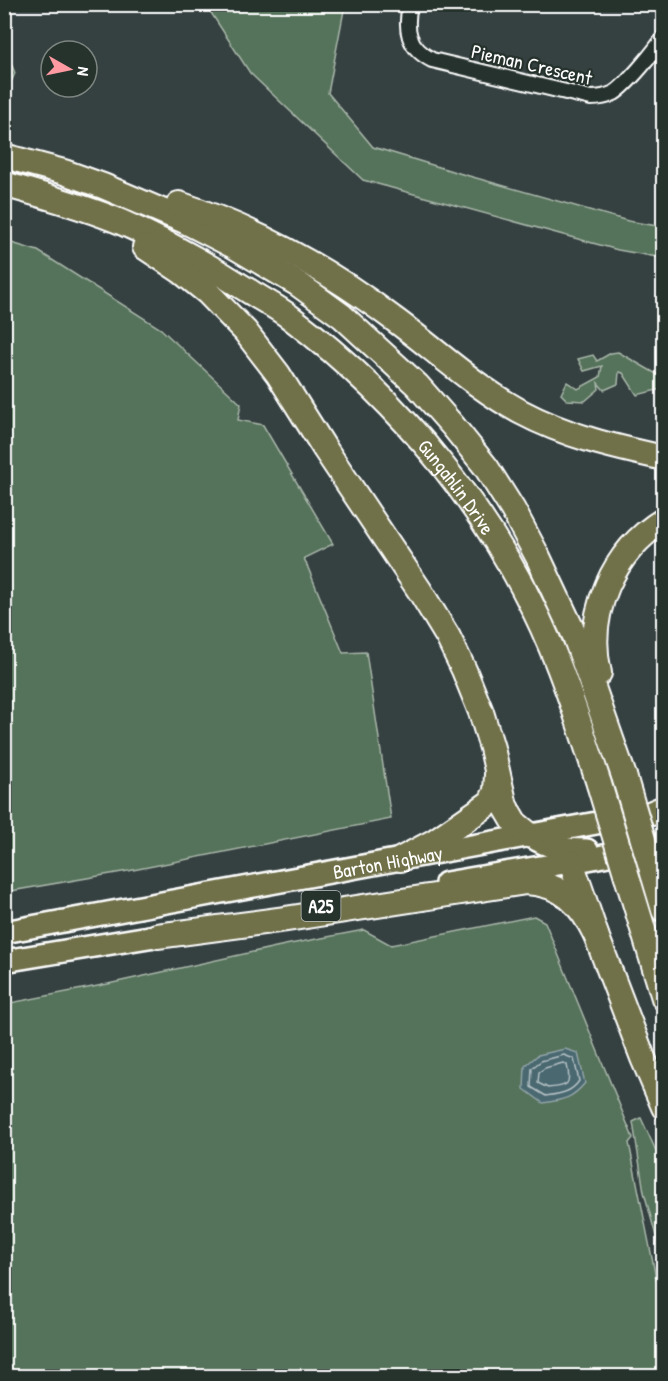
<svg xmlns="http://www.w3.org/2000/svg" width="668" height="1381" font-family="'Patrick Hand',sans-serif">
<rect width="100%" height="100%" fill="#354040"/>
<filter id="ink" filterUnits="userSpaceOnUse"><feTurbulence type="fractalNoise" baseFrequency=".0167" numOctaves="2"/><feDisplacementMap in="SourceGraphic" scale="12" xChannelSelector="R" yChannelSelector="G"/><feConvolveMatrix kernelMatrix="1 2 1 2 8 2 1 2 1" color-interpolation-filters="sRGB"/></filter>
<g filter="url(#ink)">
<path fill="#55725a" stroke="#aab8ac" stroke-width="1.5" d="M206,5H345L328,93L373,147L462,174L628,221L663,227V258L618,250L363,180L250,73Z
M5,59L10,61L15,73L12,80L5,88Z
M5,241L38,251L161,329L241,404L238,420L263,425L333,544L304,558L343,653L366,652L391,819L128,871L5,892Z
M618,352L660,376L663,377V390L661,389L637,395L623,373L619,372L618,384L604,390L598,383L599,389L585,401L567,400L561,394L567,382L578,389L600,377L602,366L584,371L578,359L593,355L597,361L611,353Z
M534,916L545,922L633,1138L629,1143L663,1313V1376H5V1004L108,984L285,945L364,930L391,945Z
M641,1118L663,1166V1262L644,1192L633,1122Z"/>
<path fill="#496770" stroke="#92a4a9" stroke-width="1.5" d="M565,1049L578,1053L585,1083C572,1099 563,1100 543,1103L524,1089L525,1066L538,1055Z"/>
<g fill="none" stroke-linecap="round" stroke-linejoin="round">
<path stroke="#b6c2c6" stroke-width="1.5" d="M564,1055L574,1059L579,1081C571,1093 559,1094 546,1096L531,1087L532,1068L541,1061Z
M563,1063L567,1065C572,1086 567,1086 548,1088L538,1083L539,1072L545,1068Z"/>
<g stroke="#fff" stroke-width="18">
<path id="minor" d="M410,4C405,29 407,47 432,60L591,98C599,98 606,97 614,93C627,85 655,51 664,37"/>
</g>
<g stroke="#fff" stroke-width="26">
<g id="trunk">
<path d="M531,836C550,849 564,850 587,850"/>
<path d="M446,883L588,859L664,844"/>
<path id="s1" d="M4,932L651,813"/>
<path d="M4,961L173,933"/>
</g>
</g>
<g stroke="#fff" stroke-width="28">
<g id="motorway">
<path d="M4,156L64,172L103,186L185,221L232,245L298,284L342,316L417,385L453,426L486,467L513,510L538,557L575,636L624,776"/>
<path id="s2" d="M4,184C44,196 83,206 121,222C167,242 210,266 252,293C265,301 278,308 290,317C403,403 496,516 551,647C570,692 584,738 599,784"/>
<path d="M179,204C257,230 329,270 395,320C437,351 475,387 521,412C566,436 614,447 664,458"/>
<path d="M145,247L181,271L207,292L245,331L278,374L325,449L420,591L448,637L464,670L481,712L492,748L505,806L515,823L531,836"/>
<path d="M599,673C585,614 613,551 664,520"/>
<path d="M652,813L664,808"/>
<path d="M401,859L435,841L491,802L496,791L497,775"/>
<path d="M571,862L596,935L643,1058L664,1107"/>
<path d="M653,873L664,910"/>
<path d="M628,880L664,998"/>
<path d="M157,936L286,919L526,882C563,884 581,904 596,935"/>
</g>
</g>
<use href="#minor" stroke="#26332d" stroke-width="14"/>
<use href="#trunk" stroke="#6f704a" stroke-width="21"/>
<use href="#motorway" stroke="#6f704a" stroke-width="24"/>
<g stroke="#fff" stroke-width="28" stroke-linecap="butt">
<path id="motorway-bridge" d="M624,776L653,873
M599,784L628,880"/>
</g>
<use href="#motorway-bridge" stroke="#6f704a" stroke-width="24"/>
</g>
</g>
<g text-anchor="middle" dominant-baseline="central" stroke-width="4.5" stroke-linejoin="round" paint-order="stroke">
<rect fill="#26332d" stroke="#bec2c0" stroke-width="1.5" x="301.5" y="891" width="39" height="30" rx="4.5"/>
<g font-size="18" font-weight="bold" fill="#fff">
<text x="321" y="906">A25</text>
</g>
<g font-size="20" fill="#fff" stroke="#26332d">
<text transform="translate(532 64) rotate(13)">Pieman Crescent</text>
<text stroke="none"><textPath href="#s2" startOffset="556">Gungahlin Drive</textPath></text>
<text stroke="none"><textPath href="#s1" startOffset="390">Barton Highway</textPath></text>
</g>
</g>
<rect width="668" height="1381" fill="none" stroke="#26332d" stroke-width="24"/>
<rect x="12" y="12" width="644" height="1357" fill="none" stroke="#fff" stroke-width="2" filter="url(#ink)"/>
<g transform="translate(69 69) rotate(99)"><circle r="28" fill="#26332d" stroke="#7d8581" stroke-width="1.5"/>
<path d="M0-4.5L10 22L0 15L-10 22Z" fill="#ff9aa2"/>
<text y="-9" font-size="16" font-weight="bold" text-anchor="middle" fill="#ffffff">N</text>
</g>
</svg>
